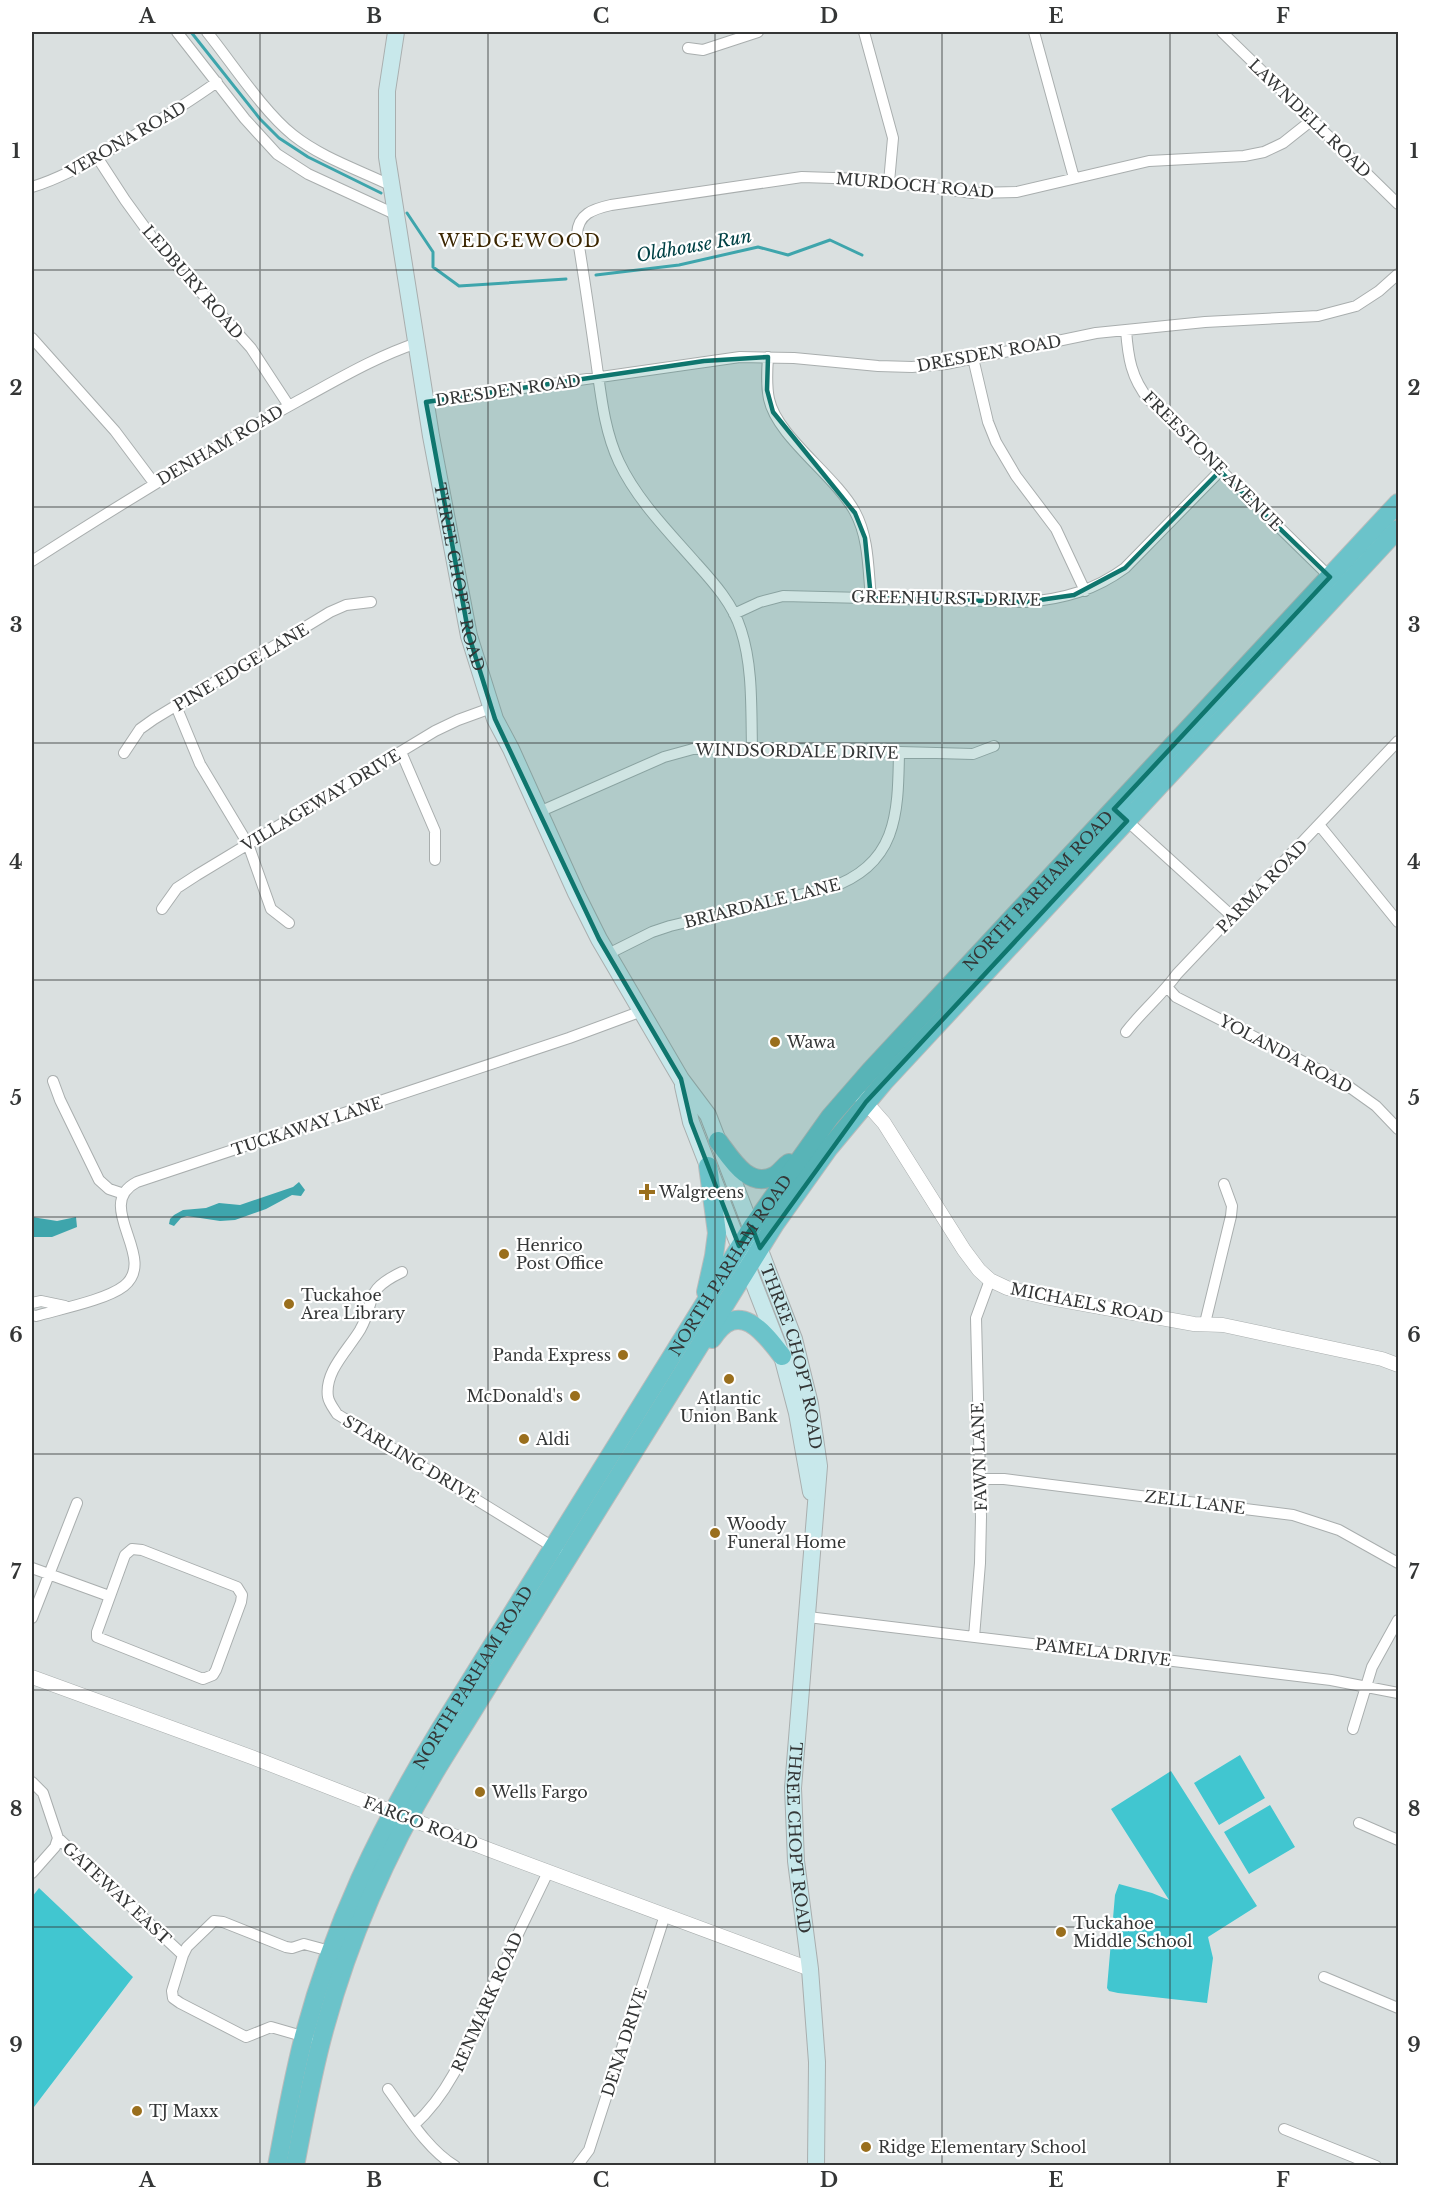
<svg xmlns="http://www.w3.org/2000/svg" width="1430" height="2197" font-family="'Libre Baskerville',serif">
<rect width="100%" height="100%" fill="#dae0e0"/>
<path fill="#41c6d0" d="M1240,1755L1265,1798L1219,1825L1194,1783Z
M1171,1771L1257,1906L1208,1937L1213,1958L1207,2003L1118,1993L1109,1991L1107,1988L1115,1895L1119,1884L1152,1893L1169,1900L1111,1809Z
M1270,1805L1295,1847L1249,1874L1224,1832Z
M39,1888L133,1977L34,2107L32,2105V1897Z"/>
<path fill="#3ea5ac" d="M299,1182L305,1190L301,1196L292,1195L266,1209L235,1220L220,1221L187,1216L181,1218L174,1226L169,1224L170,1219L174,1215L183,1210L206,1208L219,1203L240,1205L293,1187Z
M32,1217L57,1221L76,1217L77,1227L52,1237H32Z"/>
<g fill="none" stroke-linecap="round" stroke-linejoin="round">
<path stroke="#3ea5ac" stroke-width="3" d="M191,32L260,119L279,138L308,157L381,193
M407,213L433,252V267L459,286L566,279
M596,275L679,265L758,247L788,255L830,240L862,255"/>
<g stroke="#a9aeae" stroke-width="12">
<path id="minor" d="M177,32L245,119L277,154L308,174L397,215
M207,32C232,63 263,111 293,135C322,158 359,170 392,186
M864,32L893,138L889,182
M1034,32L1074,178
M1222,32L1398,204
M688,48L703,50L758,32
M97,157L125,200L154,240L251,348L289,406
M32,187C62,178 88,162 115,147C150,126 184,106 217,82
M1126,330C1128,357 1131,378 1149,400L1330,577
M32,338L115,431L154,483
M768,357C767,371 766,385 769,399C777,437 835,475 855,512C869,538 868,569 871,598
M973,358L988,422L996,442L1016,476L1056,529L1085,591
M426,402L740,357L794,358L878,366L912,367L946,364L1096,333L1205,322L1318,316L1356,306L1379,291L1398,274
M32,561C119,505 207,451 298,401C337,380 375,357 417,343
M734,614L760,602L783,596L1026,602C1064,599 1095,590 1125,568L1220,471
M176,706L200,764L248,844L271,909L289,923
M752,748C751,709 753,667 741,630C733,604 714,583 696,563C668,531 637,500 619,462C604,430 601,395 596,360C590,318 584,276 577,234C578,214 593,209 611,205L802,177L864,179L973,193L1017,192L1149,161L1244,156L1264,152L1283,143L1312,120
M401,752L435,831V860
M124,753L140,729L154,719L330,612L346,605L371,602
M539,812L664,757L693,749L752,748L973,754L994,746
M1124,818L1233,917
M1320,826L1398,922
M162,909L177,888L197,875L435,731L458,720L491,708
M608,954L652,932L670,926L829,888C898,865 898,813 899,752
M1168,988L1176,997L1341,1081L1376,1106L1398,1129
M1126,1032C1142,1011 1162,995 1177,974L1398,741
M53,1081L60,1100L99,1180L109,1189L124,1194
M402,1272C362,1291 377,1300 360,1330C348,1350 324,1372 328,1397C329,1403 334,1409 337,1414L558,1550
M32,1303L41,1301L65,1306
M32,1315L36,1316C60,1309 106,1300 124,1286C159,1258 92,1205 137,1182L569,1038L642,1011
M1205,1323L1231,1216L1232,1206L1224,1184
M981,1479H1004L1293,1515L1339,1530L1398,1563
M132,1549L142,1550L237,1587L242,1595L241,1602L216,1670L213,1675L203,1679L97,1637V1632L125,1555Z
M32,1568L109,1596
M808,1617L1331,1680L1398,1693
M32,1618L77,1503
M974,1637L980,1563L981,1517L976,1318L990,1280
M1353,1729L1372,1667L1398,1620
M32,1782L43,1793L58,1838L55,1847L32,1873
M1359,1823L1398,1840
M58,1838L183,1955
M1324,1977L1398,2008
M309,2038L271,2027L246,2037L180,2003L173,1998L172,1991L183,1955L187,1947L214,1921L223,1922L286,1947L292,1948L304,1944L330,1951
M388,2089C407,2115 427,2149 455,2166
M414,2125C454,2089 470,2039 491,1992C509,1951 529,1912 548,1872
M1284,2129L1376,2166
M577,2166L589,2150L665,1915"/>
</g>
<g stroke="#a9aeae" stroke-width="15">
<path id="tertiary" d="M861,1097L884,1123L964,1250L979,1270L990,1280L1007,1288L1045,1297L1194,1324L1223,1325L1382,1359L1398,1365
M32,1677L254,1758L490,1850L810,1969"/>
</g>
<g stroke="#a9aeae" stroke-width="18">
<g id="secondary">
<path id="s1" d="M396,32L387,91V157L431,436L469,636L495,719L511,749L576,893L599,939L681,1079L708,1115L794,1339L810,1404L819,1466L793,1788L796,1861L810,1969L817,2062L816,2166"/>
<path d="M683,1086L691,1122L782,1356L797,1413L811,1492"/>
</g>
</g>
<g stroke="#babbbb" stroke-width="20">
<g id="trunk">
<path d="M718,1141C731,1158 748,1189 774,1176C780,1173 783,1167 789,1163"/>
<path d="M706,1292L714,1256L717,1233L708,1166"/>
<path d="M712,1339C738,1298 764,1332 782,1356"/>
<path id="s2" d="M277,2166C285,2122 293,2079 304,2036C334,1924 378,1832 438,1733L752,1227L830,1117L870,1071L1398,503"/>
<path d="M295,2166C304,2119 312,2073 325,2027C351,1932 392,1841 444,1757L775,1224L829,1148L884,1082L1398,529"/>
</g>
</g>
<use href="#minor" stroke="#fff" stroke-width="10"/>
<use href="#tertiary" stroke="#fff" stroke-width="14"/>
<use href="#secondary" stroke="#c8e8eb" stroke-width="16"/>
<use href="#trunk" stroke="#6bc3ca" stroke-width="18"/>
</g>
<path fill="#0f766e" fill-opacity="0.2" stroke="#0f766e" stroke-width="4.5" stroke-linejoin="round" d="M768,357L767,390L773,412L855,513L865,538L871,598L1026,602L1074,595L1125,568L1220,471L1330,577L1114,809L1127,821L866,1102L760,1248L752,1227L739,1246L691,1122L681,1079L599,939L495,719L469,636L426,402L704,361Z"/>
<path fill="none" stroke="#343636" stroke-width="1.5" stroke-opacity="0.55" d="M260,32V2166M488,32V2166M715,32V2166M942,32V2166M1170,32V2166M32,270H1398M32,507H1398M32,743H1398M32,980H1398M32,1217H1398M32,1454H1398M32,1690H1398M32,1927H1398"/>
<g fill="#9a6f1d" stroke="#fff" stroke-width="2">
<circle cx="775" cy="1042" r="6"/>
<path d="M644 1183h6v6h6v6h-6v6h-6v-6h-6v-6h6z"/>
<circle cx="504" cy="1254" r="6"/>
<circle cx="289" cy="1304" r="6"/>
<circle cx="623" cy="1355" r="6"/>
<circle cx="729" cy="1379" r="6"/>
<circle cx="575" cy="1396" r="6"/>
<circle cx="524" cy="1439" r="6"/>
<circle cx="715" cy="1533" r="6"/>
<circle cx="480" cy="1792" r="6"/>
<circle cx="1061" cy="1932" r="6"/>
<circle cx="137" cy="2111" r="6"/>
<circle cx="866" cy="2147" r="6"/>
</g>
<g text-anchor="middle" dominant-baseline="central" stroke-width="4.5" stroke-linejoin="round" paint-order="stroke">
<g font-size="16" fill="#343636" stroke="#fff">
<text transform="translate(1310 118) rotate(44)">LAWNDELL ROAD</text>
<text transform="translate(126 139) rotate(-30)">VERONA ROAD</text>
<text transform="translate(915 185) rotate(5)">MURDOCH ROAD</text>
<text transform="translate(193 282) rotate(49)">LEDBURY ROAD</text>
<text transform="translate(989 353) rotate(-10)">DRESDEN ROAD</text>
<text transform="translate(508 390) rotate(-8)">DRESDEN ROAD</text>
<text transform="translate(220 445) rotate(-30)">DENHAM ROAD</text>
<text transform="translate(1213 461) rotate(45)">FREESTONE AVENUE</text>
<text stroke="none"><textPath href="#s1" startOffset="552">THREE CHOPT ROAD</textPath></text>
<text transform="translate(946 598) rotate(1)">GREENHURST DRIVE</text>
<text transform="translate(241 667) rotate(-31)">PINE EDGE LANE</text>
<text transform="translate(797 751) rotate(1)">WINDSORDALE DRIVE</text>
<text transform="translate(321 800) rotate(-31)">VILLAGEWAY DRIVE</text>
<text transform="translate(1262 886) rotate(-46)">PARMA ROAD</text>
<text stroke="none"><textPath href="#s2" startOffset="1503">NORTH PARHAM ROAD</textPath></text>
<text transform="translate(762 903) rotate(-14)">BRIARDALE LANE</text>
<text transform="translate(1286 1054) rotate(28)">YOLANDA ROAD</text>
<text transform="translate(307 1126) rotate(-18)">TUCKAWAY LANE</text>
<text stroke="none"><textPath href="#s2" startOffset="1017">NORTH PARHAM ROAD</textPath></text>
<text transform="translate(1087 1303) rotate(11)">MICHAELS ROAD</text>
<text stroke="none"><textPath href="#s1" startOffset="1406">THREE CHOPT ROAD</textPath></text>
<text transform="translate(979 1457) rotate(-92)">FAWN LANE</text>
<text transform="translate(411 1459) rotate(31)">STARLING DRIVE</text>
<text transform="translate(1195 1502) rotate(7)">ZELL LANE</text>
<text transform="translate(1103 1652) rotate(7)">PAMELA DRIVE</text>
<text stroke="none"><textPath href="#s2" startOffset="531">NORTH PARHAM ROAD</textPath></text>
<text transform="translate(421 1823) rotate(21)">FARGO ROAD</text>
<text stroke="none"><textPath href="#s1" startOffset="1892">THREE CHOPT ROAD</textPath></text>
<text transform="translate(117 1893) rotate(43)">GATEWAY EAST</text>
<text transform="translate(487 2002) rotate(-66)">RENMARK ROAD</text>
<text transform="translate(624 2042) rotate(-72)">DENA DRIVE</text>
</g>
<g font-size="16" fill="#343636" stroke="#fff" text-anchor="start">
<text x="787" y="1042">Wawa</text>
<text x="659" y="1192">Walgreens</text>
<text x="516" y="1245">Henrico<tspan x="516" dy="18">Post Office</tspan></text>
<text x="301" y="1295">Tuckahoe<tspan x="301" dy="18">Area Library</tspan></text>
<text x="611" y="1355" text-anchor="end">Panda Express</text>
<text x="563" y="1396" text-anchor="end">McDonald's</text>
<text x="729" y="1398" text-anchor="middle">Atlantic<tspan x="729" dy="18">Union Bank</tspan></text>
<text x="536" y="1439">Aldi</text>
<text x="727" y="1524">Woody<tspan x="727" dy="18">Funeral Home</tspan></text>
<text x="492" y="1792">Wells Fargo</text>
<text x="1073" y="1923">Tuckahoe<tspan x="1073" dy="18">Middle School</tspan></text>
<text x="149" y="2111">TJ Maxx</text>
<text x="878" y="2147">Ridge Elementary School</text>
</g>
<g font-size="18" letter-spacing="1.5" fill="#3b2600" stroke="#fff">
<text x="520" y="241">WEDGEWOOD</text>
</g>
<g font-size="18" font-style="italic" fill="#004145" stroke="#fff">
<text transform="translate(694 246) rotate(-10)">Oldhouse Run</text>
</g>
</g>
<rect width="1430" height="2197" fill="none" stroke="#ffffff" stroke-width="66"/>
<rect x="33" y="33" width="1364" height="2131" fill="none" stroke="#343636" stroke-width="2"/>
<g font-size="20" text-anchor="middle" font-weight="bold" fill="#343636">
<text x="147" y="23">A</text>
<text x="374" y="23">B</text>
<text x="601" y="23">C</text>
<text x="829" y="23">D</text>
<text x="1056" y="23">E</text>
<text x="1283" y="23">F</text>
<text x="16" y="158">1</text>
<text x="1414" y="158">1</text>
<text x="16" y="395">2</text>
<text x="1414" y="395">2</text>
<text x="16" y="632">3</text>
<text x="1414" y="632">3</text>
<text x="16" y="869">4</text>
<text x="1414" y="869">4</text>
<text x="16" y="1105">5</text>
<text x="1414" y="1105">5</text>
<text x="16" y="1342">6</text>
<text x="1414" y="1342">6</text>
<text x="16" y="1579">7</text>
<text x="1414" y="1579">7</text>
<text x="16" y="1816">8</text>
<text x="1414" y="1816">8</text>
<text x="16" y="2052">9</text>
<text x="1414" y="2052">9</text>
<text x="147" y="2187">A</text>
<text x="374" y="2187">B</text>
<text x="601" y="2187">C</text>
<text x="829" y="2187">D</text>
<text x="1056" y="2187">E</text>
<text x="1283" y="2187">F</text>
</g>
</svg>
